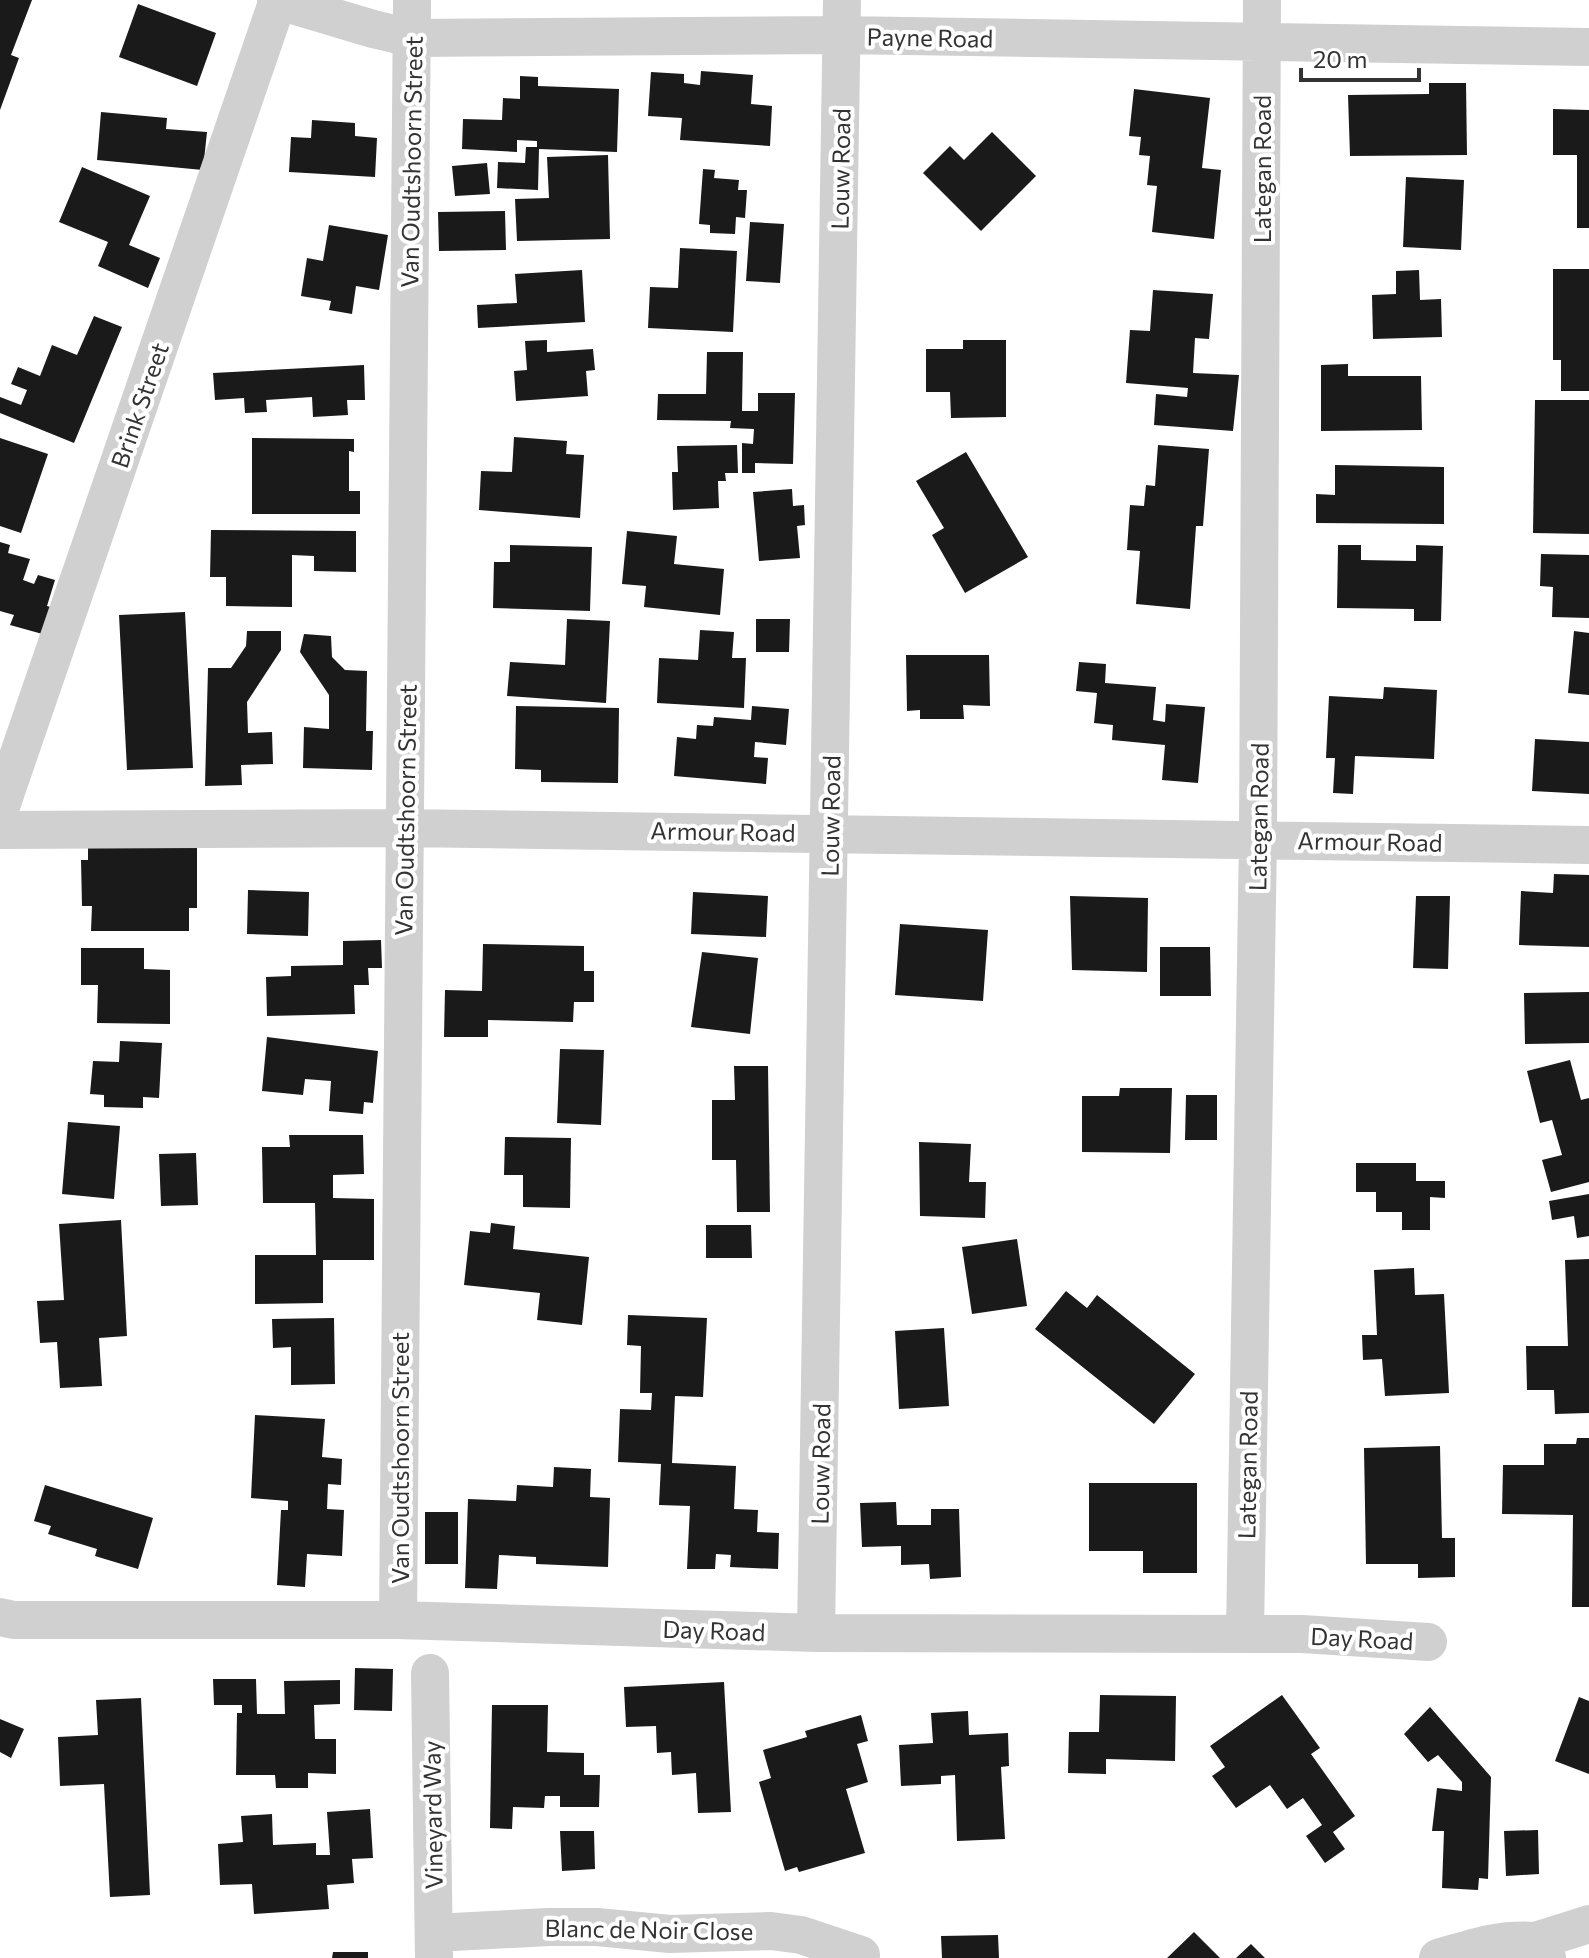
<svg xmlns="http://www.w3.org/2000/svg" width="1589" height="1958" font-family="Commissioner,sans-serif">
<rect width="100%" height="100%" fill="#fff"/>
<path fill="#1a1a1a" d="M0,0H32L11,55L19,58L0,110Z
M138,4L216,33L197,86L119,57Z
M701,71L753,75L751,104L772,106L770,146L680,140L682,118L648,116L651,72L684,74V83L700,85Z
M520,76L538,77V86L619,89L617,152L539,149L538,190L497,188L498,162L525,163L526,147H537V141L517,140V152L462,149L463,119L502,120L503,98L520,99Z
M1429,83H1466L1467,155L1350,156L1348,95L1429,94Z
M1134,89L1210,98L1202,168L1221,170L1214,239L1152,232L1157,186L1147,185L1150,156L1139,155L1141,137L1129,136Z
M1553,109L1589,110V228H1577V155H1553Z
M101,112L167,118L166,129L207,132L203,170L97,160Z
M312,120L355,123V136L377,138L375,177L289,172L291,137L311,138Z
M992,132L1036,176L981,231L923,173L950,146L964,160Z
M608,155L610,239L517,241L515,199L549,198L547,157Z
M487,163L490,194L455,196L452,166Z
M82,167L150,196L129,245L160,258L148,288L98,266L108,242L59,222Z
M703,169L715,170L714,178L739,180L738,190H747L745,218L736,217L735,234L710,233V225L699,224Z
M1406,177L1464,180L1461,250L1403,247Z
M505,211L506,250L439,251L438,212Z
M750,222L784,224L780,283L746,281Z
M329,225L388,235L379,290L356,286L352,314L329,310L331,301L301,296L307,258L323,261Z
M680,248L737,251L733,332L648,328L650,287L678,288Z
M1553,269H1589V391H1561V360H1553Z
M582,270L585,322L478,328L477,305L517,303L515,274Z
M1419,270L1420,300L1441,299L1442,337L1373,339L1372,295L1396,294V271Z
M1153,290L1213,294L1209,339L1195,338L1193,373L1239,375L1233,431L1154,425L1156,394L1187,397L1188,388L1126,383L1130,330L1150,331Z
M94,316L122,327L74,443L0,413V397L21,405L27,390L11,384L18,367L40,376L52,345L77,355Z
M547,340V352L593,349L595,370L586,371L588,396L516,401L514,371L527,370L525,341Z
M963,340H1006V417L951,418L950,392H926V349H963Z
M707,352H743L742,411H758V393H795L793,464L755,463V473H742V443L753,444L754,429L730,428L731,421L657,420L658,394H706Z
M1348,364V376H1421L1422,430L1321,431V365Z
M364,365L365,400H347L348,415L313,417L312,397L266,400L267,412L245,413L244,398L215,400L213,373Z
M1535,400H1589V534L1533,533Z
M514,437L567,441L566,454L584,455L580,518L479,510L481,471L512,472Z
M0,438L48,454L21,533L0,526Z
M252,438L354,439V452L349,451V491H360V514H252Z
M737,445L738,473H725L726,481H718L719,508L673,510L672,472H678L677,446Z
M1158,445L1209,449L1203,526H1196L1190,609L1136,604L1140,551L1127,550L1130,505L1144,506L1146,485L1155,486Z
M966,452L1028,557L965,593L932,535L944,528L916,481Z
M1335,465L1444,467V524L1316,523V494L1335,495Z
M792,489L793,506L804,505L805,525L797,526L800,558L759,561L753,492Z
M211,530L356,531V572L314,571V556L292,555V607L226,606V577H210Z
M627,531L677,536L674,564L724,569L720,615L644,607L646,586L622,584Z
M0,542L10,545L8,553L30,559L23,580L34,584L38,575L55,580L47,606L54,608L46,635L10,625L14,615L0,611Z
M510,545L592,547L590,611L493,608L494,562H510Z
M1338,545H1361V560L1416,561V545L1443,546L1441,621H1414V609L1337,608Z
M1541,554L1589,555V618L1552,617L1553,587L1540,586Z
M185,612L193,768L127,770L119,615Z
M567,619L610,621L606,703L507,696L510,662L565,665Z
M756,619H790L789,652H756Z
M700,630L734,632L732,658H746L744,708L657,703L659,658L698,660Z
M247,631H281V650L247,702L248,733L272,732L273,764L241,765L242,785L205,786L208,668H231L246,646Z
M1574,631L1589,633V695L1568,693Z
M304,634L331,636L332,657L345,670L367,671L366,731H373L372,770L303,768L304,727L329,729V695L300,652Z
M906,655H989L990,706L963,705L964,719H920V710L907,711Z
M1079,662L1106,664L1105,683L1156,687L1153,720L1165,722L1166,704L1205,707L1198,783L1162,780L1165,745L1112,740L1113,725L1094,723L1097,693L1076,691Z
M1384,687L1437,690L1434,759L1355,756L1353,794L1333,793L1335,758H1326L1329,696L1383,699Z
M516,706L619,708L618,783L541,782V770L515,769Z
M752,706L789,709L786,745L755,742L754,757L768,758L766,784L674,776L677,737L696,739L697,725L713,726L714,717L751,720Z
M1535,739L1589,742V794L1532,791Z
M88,843H197V908H189V931H91L92,906H82L81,860H88Z
M1554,874L1589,875V947L1519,945L1521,891L1553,893Z
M248,890L309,892L308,936L247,934Z
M693,892L768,896L766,937L691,934Z
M1070,896L1148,898L1147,972L1072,970Z
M1416,896H1450L1448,969L1413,968Z
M900,924L988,930L983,1001L895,995Z
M381,940L382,968H368L369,985H354L355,1014L267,1016L266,977L291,976V966L343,965V941Z
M483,944L584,946V971H594V1002H574L573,1022L488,1020V1037H444L445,990L482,991Z
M1160,947H1210L1211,996H1160Z
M81,948H144V969L170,970V1024L97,1023L98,985H81Z
M702,952L758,958L750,1034L691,1027Z
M1589,992V1043L1525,1044L1524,993Z
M267,1037L378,1051L373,1103L364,1102L363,1114L329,1111L331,1081L305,1079L303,1095L262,1091Z
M120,1041L162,1043L159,1098L143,1097V1108L104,1107V1095L90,1094L93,1061L119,1062Z
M560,1049L604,1050L601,1125L557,1123Z
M1570,1060L1581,1100L1589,1098V1182L1551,1192L1542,1160L1562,1155L1552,1120L1540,1123L1527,1071Z
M734,1066H768L770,1212H737L736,1160H712V1100H735Z
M1120,1088H1172L1170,1153L1082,1152V1096H1119Z
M1186,1095H1217V1140H1185Z
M68,1122L120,1126L114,1199L62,1194Z
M289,1135H363L364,1174L333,1175V1198L374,1199V1260H323V1303L255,1304V1255H316L315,1203H263L262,1147H290Z
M505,1137L571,1138L570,1208L523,1207V1175H504Z
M919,1142L971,1144L969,1182H986L985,1218L920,1216Z
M196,1153L198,1205L161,1206L159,1154Z
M1356,1163H1416V1181H1445V1198L1430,1197V1230H1402V1212H1376V1192H1356Z
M1589,1194V1236L1577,1238L1574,1216L1552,1220L1549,1201Z
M121,1220L127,1336L99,1338L102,1386L60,1388L57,1342L40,1343L37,1301L64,1300L59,1224Z
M491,1223L515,1226L513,1249L589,1257L582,1325L537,1320L540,1293L464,1285L470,1231L490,1233Z
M706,1225H751L752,1258H706Z
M1017,1239L1027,1306L972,1314L962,1247Z
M1589,1259V1413L1555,1414L1554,1390H1527L1526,1346H1568L1565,1260Z
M1414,1268L1415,1295L1444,1294L1449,1393L1385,1396L1382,1359L1363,1360L1362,1335H1377L1374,1270Z
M1066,1291L1087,1308L1097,1295L1195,1374L1154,1424L1035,1329Z
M628,1315L707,1318L703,1397L675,1396L672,1463L736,1466L734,1509L758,1510L757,1532L779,1533L778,1569L730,1567L731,1555L716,1554L715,1569H687L690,1506L659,1505L661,1464L618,1462L620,1409L651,1410L652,1393H640L641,1346L627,1345Z
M334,1318L335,1384L291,1385V1347L273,1348L272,1319Z
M944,1328L949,1406L899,1409L895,1331Z
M255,1415L325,1419L322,1457L342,1459L341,1485L328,1484L327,1509L344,1510L342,1556L307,1554L305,1587L277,1585L281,1510H288V1501L251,1498Z
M1577,1438H1589V1607H1572L1573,1515L1502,1514L1503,1465H1544V1444H1576Z
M1440,1446L1442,1538H1455V1577L1418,1578V1564H1366L1364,1448Z
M554,1467L591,1469L590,1497L610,1498L608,1567L536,1564V1557L499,1555L497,1589L465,1588L468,1499L516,1501L517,1485L553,1487Z
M1089,1483H1197V1573H1143V1551H1089Z
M45,1485L153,1518L138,1569L95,1556L97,1549L48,1534L51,1526L34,1521Z
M896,1502L897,1525H931V1509H959L961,1577L930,1579L929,1564L901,1565V1546L862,1547L860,1503Z
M425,1512H458V1564H425Z
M355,1668L393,1669L392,1711L354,1710Z
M213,1679H256L257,1714H285L284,1681L340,1680V1704L314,1705L315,1739H336V1774L308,1773V1788H276L275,1775H236L237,1713H242V1705H214Z
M724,1682L731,1812L698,1813L696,1773L672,1775L671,1752L657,1753L656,1726L626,1727L624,1687Z
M1100,1695L1176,1696L1175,1761L1106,1759V1774L1068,1773L1069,1732H1099Z
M1282,1695L1320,1748L1311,1754L1355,1816L1333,1832L1345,1849L1325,1863L1306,1836L1322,1825L1303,1798L1287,1809L1270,1785L1236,1808L1212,1776L1225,1767L1210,1746Z
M1579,1697L1589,1701V1774L1555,1761Z
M141,1698L150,1895L110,1897L104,1784L60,1786L58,1737L98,1735L96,1700Z
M492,1705H548L547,1752L584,1753V1775H600L599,1807H560V1796H545L544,1808L513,1807L512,1829L490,1828Z
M1430,1707L1491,1777L1488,1879L1479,1878L1478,1890L1442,1888L1444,1831H1432L1437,1788L1462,1791V1782L1438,1755L1428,1762L1404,1734Z
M968,1711L969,1735L1008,1733L1009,1766L1001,1767L1005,1839L957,1841L955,1775L941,1776V1784L901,1786L899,1745L933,1743L931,1713Z
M861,1715L868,1741L857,1744L868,1782L846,1789L865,1853L799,1872L797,1867L785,1871L759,1782L771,1778L763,1750L807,1737L805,1731Z
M0,1719L24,1729L11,1758L0,1752Z
M370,1809L373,1858L352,1859L354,1883L327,1885L329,1909L254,1914L252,1884L220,1885L218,1844L243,1842L241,1816L272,1814L273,1845L316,1843V1855H330L327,1812Z
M1538,1830L1539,1874L1506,1876L1504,1831Z
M560,1831H594L595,1869L562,1871Z
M1194,1932L1220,1958H1167Z
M998,1935L999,1958H942L941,1936Z
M1251,1944L1265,1958H1236Z
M333,1952H368V1958H332Z"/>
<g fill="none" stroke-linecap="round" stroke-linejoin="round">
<path stroke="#d0d0d0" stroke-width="38" d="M276,0L373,29L412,38L841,35L1589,47
M0,809L278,0
M0,830L404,828L1589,845
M0,1617L14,1620H398L816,1633L1302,1634L1428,1642
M398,1620L412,0
M816,1633L842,0
M1245,1633L1258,839L1262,0
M430,1673L434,1958
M434,1933L548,1927H597L670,1934L771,1931L801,1935L861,1955
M1535,1941L1589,1924
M1438,1958C1472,1948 1500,1938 1535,1941L1547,1958"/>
</g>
<g text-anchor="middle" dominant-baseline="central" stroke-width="8" stroke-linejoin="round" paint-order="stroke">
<g font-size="24" fill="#333" stroke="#fff">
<text transform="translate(930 37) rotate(1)">Payne Road</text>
<text transform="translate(411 162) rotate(-89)">Van Oudtshoorn Street</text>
<text transform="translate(840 169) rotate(-89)">Louw Road</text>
<text transform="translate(1261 169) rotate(-90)">Lategan Road</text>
<text transform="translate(139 405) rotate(-71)">Brink Street</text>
<text transform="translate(405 810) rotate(-89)">Van Oudtshoorn Street</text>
<text transform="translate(830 816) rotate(-89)">Louw Road</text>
<text transform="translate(1258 817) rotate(-89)">Lategan Road</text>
<text transform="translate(723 831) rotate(1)">Armour Road</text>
<text transform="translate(1370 841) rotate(1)">Armour Road</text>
<text transform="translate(399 1458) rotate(-90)">Van Oudtshoorn Street</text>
<text transform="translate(820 1464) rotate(-89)">Louw Road</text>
<text transform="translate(1247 1465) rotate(-89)">Lategan Road</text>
<text transform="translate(714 1630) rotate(2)">Day Road</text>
<text transform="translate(1362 1638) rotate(3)">Day Road</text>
<text transform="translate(432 1815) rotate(-91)">Vineyard Way</text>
<text transform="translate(649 1929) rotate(1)">Blanc de Noir Close</text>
</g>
</g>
<path d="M1301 68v12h118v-12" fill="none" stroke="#333333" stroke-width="4"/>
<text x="1313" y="68" font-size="24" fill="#333333" stroke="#ffffff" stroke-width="6" paint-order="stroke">20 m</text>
</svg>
